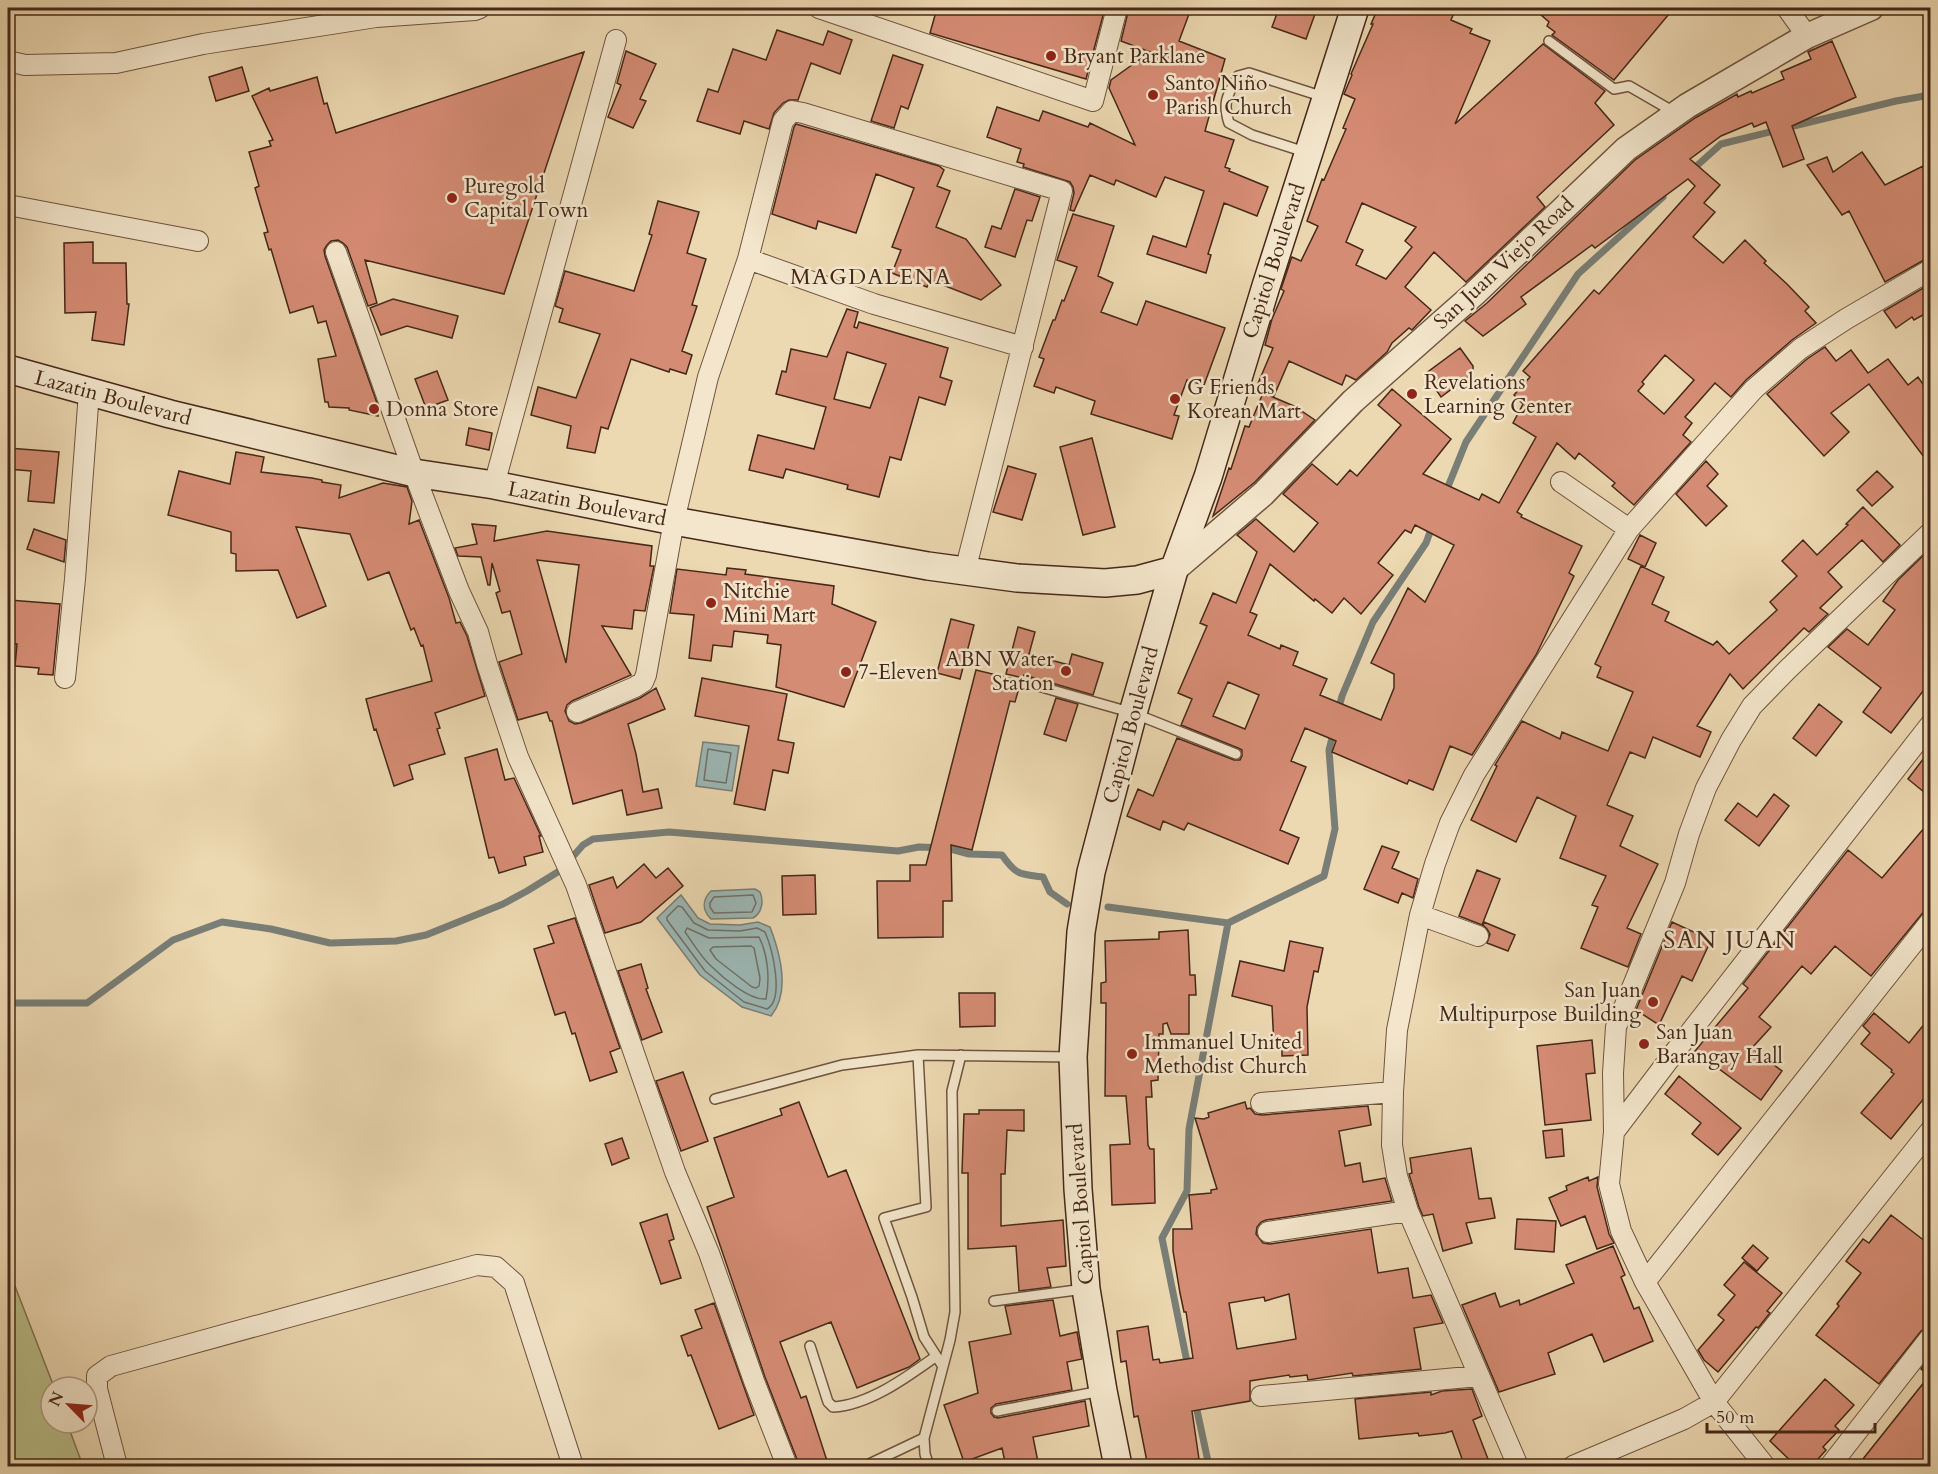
<svg xmlns="http://www.w3.org/2000/svg" width="1938" height="1474" font-family="Cardo,serif">
<rect width="100%" height="100%" fill="#ecd8b1"/>
<filter id="stains"><feTurbulence type="fractalNoise" baseFrequency=".00333" numOctaves="4"/><feColorMatrix values="0 0 0 0 .2 0 0 0 0 .09 0 0 0 0 .02 0 0 0 .5 -.17"/></filter>
<radialGradient id="worn" r=".72"><stop offset=".6" stop-color="#630" stop-opacity="0"/><stop offset="1" stop-color="#630" stop-opacity=".3"/></radialGradient>
<path fill="#b9be8a" stroke="#7f7352" stroke-width="1.5" d="M8,1268L54,1387H51V1423H67L83,1466H8Z"/>
<path fill="#9cb8b6" stroke="#797e77" stroke-width="1.5" d="M703,742L739,746L732,791L696,786Z
M755,889L760,892C764,901 762,913 753,918L711,919C702,910 702,900 711,891Z
M681,895L698,918L710,924L740,925L758,922L770,927C780,953 791,992 771,1016L742,1007L700,975L657,918Z"/>
<g fill="none" stroke-linecap="round" stroke-linejoin="round">
<path stroke="#707068" stroke-width="1.5" d="M708,749L731,753L726,783L704,780Z
M753,895L756,903L752,912L714,913L710,907V903L714,897Z
M678,906L682,907L694,923L708,930L740,931L757,928L765,932C772,948 785,999 767,1009L744,1002L705,971L667,920V917Z
M687,928L709,938L759,937C768,955 770,979 766,999C750,1001 722,977 711,966C701,957 693,943 685,932Z
M751,946L754,948L760,978L759,986L756,988L752,987L716,959L710,950L713,947Z"/>
<path stroke="#797e77" stroke-width="7" d="M1691,171L1721,144L1896,101L1930,95
M1445,494L1466,442L1578,274L1663,197
M1338,711L1342,696L1373,622L1426,543L1433,524
M1108,907L1228,923
M8,1003H87L173,940L222,922L271,929L330,943L396,941L426,935L503,904L527,891L561,870L583,845L593,839L669,832L898,851L919,847L947,848L969,854L1002,855C1016,875 1019,874 1043,877L1050,892L1067,904
M1188,1367L1162,1238L1187,1191L1189,1129L1228,923L1324,876L1335,829L1329,750L1334,730
M1195,1401L1209,1466"/>
</g>
<path fill="#d58c74" stroke="#452819" stroke-width="1.5" fill-rule="evenodd" d="M937,8H1105L1086,79L930,33Z
M1129,8H1173L1189,14L1179,41L1225,59L1205,131L1234,140L1225,167L1230,169L1229,171L1268,187L1257,216L1224,203L1208,254L1211,255L1206,273L1147,254L1153,236L1186,247L1204,191L1165,177L1156,197L1116,180L1114,185L1090,175L1074,211L1070,210L1074,193L1073,187L1070,182L1023,167L1024,164L1017,162L1021,149L987,137L997,107L1039,121L1043,111L1088,127L1090,123L1135,145L1109,88L1111,80L1150,52L1121,41Z
M1279,8H1296L1315,14L1306,39L1272,27Z
M1378,8H1456L1451,20L1472,29L1470,33L1490,41L1455,124L1543,44L1605,91L1595,103L1614,125L1537,197L1545,207L1466,282L1434,252L1405,287L1431,310L1412,330L1409,328L1392,343L1387,352L1356,380L1346,375L1342,385L1289,361L1274,396L1256,388L1273,348L1265,345L1272,319L1284,291L1281,289L1291,259L1292,257L1301,261L1318,226L1307,221L1322,179L1324,180L1346,129L1343,128L1355,99L1344,94L1352,75L1351,74L1373,24H1371ZM1362,203L1416,227L1405,241L1412,247L1386,279L1356,265L1363,250L1346,242Z
M1533,8H1674L1614,80L1552,35L1555,32L1547,26L1549,22Z
M777,30L823,45L828,31L852,40L840,74L811,63L798,100H789L783,103L774,113L769,129L744,121L740,134L697,121L708,89L718,92L733,49L766,60Z
M1832,41L1856,97L1792,126L1804,159L1783,167L1766,122L1754,127L1752,123L1721,136L1690,159L1720,185L1704,203L1715,212L1693,237L1723,263L1745,240L1766,261L1764,263L1787,284L1809,307L1805,311L1816,323L1792,340L1746,380L1731,397L1715,383L1685,417L1692,423L1683,435L1691,442L1634,505L1612,486L1615,483L1579,453L1575,459L1557,443L1517,512L1522,515L1521,517L1582,546L1569,573L1574,576L1536,655L1472,755L1450,746L1433,790L1409,780L1407,784L1332,752L1336,741L1305,728L1291,761L1306,767L1280,830L1299,838L1288,864L1188,823L1184,830L1163,821L1160,830L1127,816L1138,789L1153,796L1177,738L1234,760H1240L1242,756V750L1238,748L1181,725L1192,699L1178,693L1207,626L1200,623L1213,593L1236,603L1257,552L1237,535L1256,519L1294,552L1318,523L1283,494L1312,464L1337,485L1350,470L1357,476L1401,425L1378,405L1392,389L1451,439L1423,474L1479,500L1482,494L1499,503L1536,437L1513,423L1523,404L1514,395L1530,377L1523,371L1594,290L1599,294L1695,186L1688,179L1595,248L1592,245L1521,297L1526,304L1483,336L1465,321L1487,303L1635,160L1695,118L1737,94L1738,97L1751,91L1752,93L1784,79L1781,72L1811,59L1808,52ZM1665,355L1694,380L1664,414L1638,391L1644,384L1642,382ZM1415,525L1454,545L1425,602L1408,588L1371,663L1394,674V688L1381,720L1320,695L1327,679L1293,665L1298,652L1281,645L1280,649L1248,635L1257,615L1250,612L1270,564L1314,601L1315,599L1332,613L1344,598L1361,614L1393,575L1378,563L1405,530L1411,533ZM1228,682L1259,695L1245,729L1213,716Z
M626,51L656,64L640,99L646,101L633,128L608,117L621,85L617,83Z
M584,52L504,294L365,260L377,303L368,306L347,247L343,243L338,240L331,241L327,245L324,250L325,256L377,403L378,416L349,410V408L329,407L328,402H325L318,359L336,356L326,321L318,323L313,306L290,313L271,249L269,250L264,233L268,232L255,188L259,186L249,152L271,146L269,141L273,140L252,96L269,88L270,91L317,77L324,104L327,103L336,133Z
M893,55L923,65L908,109L901,106L894,128L871,121Z
M242,67L249,91L216,101L209,77Z
M796,124L939,166L944,170L937,186L950,191L936,227L966,239L1001,285L981,300L930,280L927,287L892,273L901,250L892,247L914,188L876,174L856,233L818,221L816,229L772,214L794,127Z
M1862,152L1885,185L1923,166L1930,181V258L1924,260L1885,282L1849,211L1842,215L1807,165L1827,157L1833,172Z
M1015,189L1040,197L1032,221L1027,220L1015,257L985,247L992,226L1001,229Z
M658,201L699,212L687,253L706,259L692,305L697,306L682,351L692,355L686,374L670,369L669,372L631,359L608,429L601,427L595,453L567,448L571,426L531,415L538,387L576,398L600,334L559,322L563,309L555,306L565,271L634,291L652,235L649,234Z
M1073,214L1114,226L1098,276L1113,283L1101,312L1137,325L1146,301L1225,328L1204,385L1187,380L1174,415L1179,416L1172,439L1091,414L1095,401L1056,387L1054,393L1034,386L1044,359L1039,357L1053,320H1055L1062,300L1064,301L1077,267L1057,260Z
M93,242V263H126L127,304H129L124,345L92,340L96,312L65,313L64,243Z
M1930,284V311L1914,320L1912,317L1896,328L1884,311Z
M393,299L458,316L452,338L407,326L381,335L370,308Z
M847,309L858,312L854,327L857,328L859,322L948,348L940,377L952,381L945,405L919,397L901,460L890,457L879,497L847,489L848,485L786,469L783,478L749,470L758,435L814,449L826,407L776,394L782,371L786,372L791,349L827,357ZM847,352L886,364L870,408L834,399Z
M1825,347L1836,361L1851,350L1868,373L1888,359L1908,385L1918,377L1930,394V465L1869,384L1831,413L1849,432L1824,456L1767,394L1807,359Z
M1460,348L1473,366V373L1441,397L1425,374Z
M437,371L448,400L426,408L415,379Z
M1263,393L1294,406L1315,420L1255,482L1213,516L1229,468L1231,469L1245,426L1249,427Z
M469,428L492,433L489,450L466,445Z
M1092,438L1115,527L1083,535L1060,447Z
M8,448L59,452L54,503L28,501L31,471L8,469Z
M236,452L264,457L261,472L312,478L322,480V482L341,485L339,498L383,483L407,487L412,501L409,524L419,520L449,598L456,623L460,622L467,636L485,696L435,713L440,728L437,729L445,754L409,765L413,779L394,786L376,729L374,730L366,699L432,681L423,645L421,646L414,628L411,630L389,572L368,580L350,534L296,527L326,606L297,618L278,570L236,571V554L231,553V532L168,515L179,471L230,484Z
M1706,461L1718,474L1707,486L1727,506L1706,526L1676,494Z
M1008,466L1036,474L1022,520L993,512Z
M1877,471L1893,487L1872,506L1857,490Z
M1863,507L1900,545L1883,562L1862,540L1828,572L1842,587L1820,608L1828,614L1809,632L1804,628L1743,689L1730,674L1697,726L1711,732L1700,757L1653,737L1645,758L1630,752L1607,805L1633,816L1620,846L1658,864L1627,928L1641,934L1628,967L1581,948L1598,907L1592,905L1606,876L1560,858L1576,816L1537,797L1516,842L1471,820L1497,766L1495,765L1522,721L1560,739L1562,732L1608,751L1633,692L1597,677L1601,667L1595,664L1641,566L1664,577L1652,604L1669,612L1665,621L1713,645L1717,641L1729,654L1777,610L1770,602L1797,576L1782,561L1803,540L1817,555L1848,525L1846,524Z
M472,524L496,526L494,541L547,531L652,546L650,566H654L645,611L634,610L632,629L602,626L631,675L572,701L567,705L565,711L569,721L575,724L581,723L640,698L656,688L665,709L628,724L636,754L643,792L658,789L662,808L627,815L622,790L573,804L552,721H550L547,712L518,720L499,662L522,654L510,611L502,613L496,593L500,591L492,563L490,585H488L481,557L458,556L455,548L477,544ZM537,560L579,565L566,663Z
M34,529L66,540L64,562L27,549Z
M1640,535L1656,543L1645,567L1628,559Z
M1930,549V682L1891,733L1863,712L1881,688L1828,647L1847,629L1868,645L1895,610L1883,601L1898,580Z
M727,568L746,570L745,574L834,586L832,604L876,622L844,707L776,687L781,645L767,643L768,635L734,631L732,647L713,645L711,661L689,658L694,615L670,613L677,569L726,575Z
M9,600L60,604L53,675L38,674L39,668L15,666L17,644L8,643Z
M951,619L974,625L960,679L937,673Z
M1018,627L1035,632L1029,654L1069,665L1072,654L1103,663L1093,695L1024,675L1023,678L1006,674Z
M976,670L1021,681L1015,702L1010,701L972,850L951,845L952,901H943V937L878,938L877,881H910V865H926Z
M702,678L787,694L778,740L794,743L788,773L773,770L765,810L734,804L749,726L695,716Z
M1056,698L1078,704L1066,741L1044,734Z
M1819,704L1842,722L1816,756L1793,738Z
M497,749L505,780L514,778L541,836H539L543,852L524,857L526,865L499,873L494,857L489,858L465,758Z
M1930,750V797L1908,779Z
M1774,794L1789,806L1759,846L1725,820L1738,803L1757,817Z
M1930,821V905L1921,915L1871,976L1835,946L1811,974L1802,966L1759,1017L1771,1027L1752,1048L1782,1071L1761,1100L1695,1051L1748,988L1743,984L1848,850L1882,878Z
M1382,846L1399,852L1392,868L1418,879L1413,898L1402,893L1398,903L1364,889Z
M644,864L656,878L668,868L683,886L641,922L605,933L589,885L613,877L617,888Z
M1477,870L1500,879L1482,925L1459,916Z
M815,875L816,914L783,915L782,876Z
M575,918L620,1048L610,1052L617,1072L590,1081L575,1033L572,1034L565,1012L555,1015L534,949L554,943L548,926Z
M1484,922L1515,935L1508,951L1487,943L1490,934L1487,929L1483,925Z
M1672,922L1711,940L1692,981L1682,976L1659,1025L1636,1010Z
M1188,930L1190,975H1195L1196,995H1189V1034H1171L1167,1023L1163,1024V1034H1159L1158,1080L1151,1081L1152,1097H1146L1148,1145L1150,1149H1154L1155,1203L1112,1205L1110,1145L1130,1144L1126,1096H1105L1106,1003H1101V983L1106,982L1105,941L1159,939V932Z
M1290,941L1323,948L1318,972L1314,971L1307,1007L1308,1055L1282,1056V1046L1274,1047L1272,1006L1232,996L1240,961L1284,971Z
M641,964L648,988L646,989L662,1032L642,1040L618,971Z
M959,993H995V1026L960,1027Z
M1874,1013L1909,1043L1930,1017V1091L1891,1139L1861,1113L1894,1074L1891,1072L1892,1070L1861,1044L1870,1033L1863,1026Z
M1592,1040L1595,1073L1586,1074L1591,1120L1545,1125L1537,1046Z
M683,1072L708,1141L681,1151L656,1081Z
M1679,1076L1741,1128L1718,1155L1692,1134L1701,1123L1665,1094Z
M799,1102L828,1177L846,1170L920,1359L909,1367L857,1388L831,1322L780,1342L801,1398L806,1396L829,1467H800L765,1377L707,1207L734,1197L714,1138L782,1115L780,1109Z
M1245,1102L1247,1109L1250,1108L1255,1114L1262,1115L1368,1106L1371,1125L1339,1131L1345,1166L1360,1163L1363,1182L1385,1178L1392,1201L1266,1220L1261,1222L1257,1227L1256,1234L1263,1243L1270,1244L1371,1229L1378,1273L1408,1268L1413,1298L1431,1295L1443,1323L1414,1328L1421,1369L1353,1376L1352,1373L1308,1380L1307,1375L1290,1377L1289,1375L1250,1381V1401L1192,1411L1199,1459L1179,1462L1180,1467H1148L1138,1416L1134,1417L1126,1361L1121,1362L1117,1331L1148,1326L1153,1360L1159,1359L1160,1363L1193,1358L1186,1312H1184L1180,1293L1173,1251V1229H1192L1189,1195L1211,1193V1190L1217,1189L1195,1118L1204,1119L1209,1117L1208,1113ZM1289,1294L1296,1339L1237,1349L1229,1303L1264,1297L1265,1301Z
M979,1110H1024V1131L1007,1130L1005,1174H1001V1226L1063,1220L1066,1266L1047,1268L1051,1287L1019,1291L1016,1246L968,1249V1173H962L964,1114H979Z
M1562,1129L1564,1156L1546,1158L1543,1131Z
M622,1138L629,1158L612,1165L605,1144Z
M1471,1148L1479,1199L1491,1198L1495,1218L1466,1223L1472,1243L1443,1251L1433,1214L1423,1216L1419,1207L1409,1174L1412,1173L1410,1158Z
M1588,1177L1589,1181L1598,1177L1597,1187L1609,1234L1614,1243L1597,1249L1585,1216L1561,1226L1549,1198L1567,1190L1566,1186Z
M667,1214L674,1239L669,1241L681,1278L661,1284L640,1223Z
M1891,1215L1930,1245V1326L1921,1331L1879,1384L1816,1335L1839,1306L1837,1304L1861,1273L1846,1261L1863,1239L1869,1243Z
M1517,1219L1556,1221L1554,1252L1515,1249Z
M1753,1245L1768,1258L1757,1271L1742,1258Z
M1613,1246L1625,1275L1621,1277L1634,1309L1639,1307L1653,1341L1604,1362L1592,1334L1548,1353L1555,1374L1499,1392L1462,1305L1495,1293L1500,1307L1519,1300L1520,1305L1574,1283L1566,1265Z
M1744,1262L1782,1293L1767,1311L1770,1313L1758,1328L1756,1327L1718,1372L1704,1360L1698,1350L1724,1320L1718,1315L1735,1295L1724,1285Z
M1053,1300L1060,1336L1077,1332L1082,1359L1067,1362L1072,1390L996,1404L991,1408V1413L994,1417L998,1418L1085,1401L1089,1426L1033,1437L1038,1462L1006,1467L1002,1448L964,1462L944,1405L978,1393L969,1342L1011,1334L1005,1306Z
M714,1303L754,1415L719,1429L691,1355L688,1356L681,1336L702,1328L695,1310Z
M1930,1357V1467H1873L1863,1459L1929,1376L1921,1369Z
M1825,1379L1854,1405L1835,1426L1839,1430L1823,1447L1826,1450L1811,1467H1797L1770,1441Z
M1472,1389L1482,1416L1473,1420L1488,1459L1465,1467L1452,1431L1445,1433L1419,1436L1418,1433L1359,1439L1355,1399L1431,1392V1395L1442,1391Z"/>
<g fill="none" stroke-linecap="round" stroke-linejoin="round">
<g stroke="#6f543f" stroke-width="12">
<path id="service" d="M1549,41L1614,89L1629,86L1674,112
M1305,152L1252,135L1229,123C1222,102 1228,94 1238,76L1249,73L1324,97
M1031,684L1133,713L1236,754
M918,1055L926,1207L884,1218L912,1297L924,1337L942,1365
M715,1099L842,1065L918,1055L1071,1057
M994,1301L1084,1289
M810,1346L828,1402L833,1407C869,1405 907,1377 935,1357
M997,1411L1101,1391
M865,1466L924,1438
M929,1466L925,1454L924,1438L950,1340L955,1312L952,1091L961,1055"/>
</g>
<g stroke="#6f543f" stroke-width="22">
<path id="minor" d="M819,8L1093,101L1117,8
M1787,8L1807,36
M8,61L25,65L116,63L203,44L376,17L475,10L480,8
M8,205L198,241
M336,252L414,473L459,591L478,632L487,664L518,757L576,885L675,1172L709,1253L754,1381L787,1466
M748,259L874,304L1023,347
M1561,482L1629,529
M494,485L616,40
M65,678L75,579L89,392
M577,712L635,687L643,682L646,675L674,521L708,377L748,259L783,121L792,111L803,113L1062,191L965,571
M1420,915L1478,936
M1261,1103L1393,1092
M1614,1132L1674,1053L1930,725
M1268,1232L1408,1211
M1645,1282L1930,922
M1261,1396L1479,1376
M117,1466L97,1389V1376L111,1366L477,1265L496,1267L514,1283L573,1466
M1518,1466L1408,1211L1397,1176L1392,1145L1393,1092L1397,1030L1420,915L1435,864L1450,823L1474,775L1629,529L1754,389L1800,349L1846,319L1930,270
M1573,1466L1684,1419L1714,1402L1930,1131
M1765,1466L1714,1402L1645,1282L1621,1231L1609,1184L1614,1132L1613,1073L1616,1027L1675,883L1689,834L1706,788L1731,740L1752,706L1787,670L1930,533
M1830,1466L1930,1338"/>
</g>
<g stroke="#6f543f" stroke-width="27">
<path id="tertiary" d="M1174,570L1263,494L1353,401L1474,294L1626,149L1687,106L1807,36L1871,8"/>
</g>
<g stroke="#452819" stroke-width="30">
<path id="secondary" d="M8,369L170,414L414,473L494,485L674,521L928,566L1017,578L1105,583L1137,580L1174,570
M1118,1466L1103,1391L1086,1289L1078,1189L1073,1057L1081,932L1091,872L1133,713L1174,570L1208,477L1266,286L1355,8"/>
</g>
<use href="#service" stroke="#f3e6cc" stroke-width="9"/>
<use href="#minor" stroke="#f3e6cc" stroke-width="20"/>
<use href="#tertiary" stroke="#f3e6cc" stroke-width="24"/>
<use href="#secondary" stroke="#f3e6cc" stroke-width="27"/>
</g>
<g fill="#8f2418" stroke="#f3e6cc" stroke-width="2">
<circle cx="1051" cy="56" r="6"/>
<circle cx="1153" cy="95" r="6"/>
<circle cx="452" cy="198" r="6"/>
<circle cx="1412" cy="394" r="6"/>
<circle cx="1175" cy="399" r="6"/>
<circle cx="374" cy="409" r="6"/>
<circle cx="711" cy="603" r="6"/>
<circle cx="1066" cy="671" r="6"/>
<circle cx="846" cy="672" r="6"/>
<circle cx="1653" cy="1002" r="6"/>
<circle cx="1644" cy="1044" r="6"/>
<circle cx="1132" cy="1054" r="6"/>
</g>
<g text-anchor="middle" dominant-baseline="central" stroke-width="5" stroke-linejoin="round" paint-order="stroke">
<g font-size="21" fill="#452819" stroke="#f3e6cc" text-anchor="start">
<text x="1063" y="56">Bryant Parklane</text>
<text x="1165" y="83">Santo Niño<tspan x="1165" dy="24">Parish Church</tspan></text>
<text x="464" y="186">Puregold<tspan x="464" dy="24">Capital Town</tspan></text>
<text x="1424" y="382">Revelations<tspan x="1424" dy="24">Learning Center</tspan></text>
<text x="1187" y="387">G Friends<tspan x="1187" dy="24">Korean Mart</tspan></text>
<text x="386" y="409">Donna Store</text>
<text x="723" y="591">Nitchie<tspan x="723" dy="24">Mini Mart</tspan></text>
<text x="1054" y="659" text-anchor="end">ABN Water<tspan x="1054" dy="24">Station</tspan></text>
<text x="858" y="672">7-Eleven</text>
<text x="1641" y="990" text-anchor="end">San Juan<tspan x="1641" dy="24">Multipurpose Building</tspan></text>
<text x="1656" y="1032">San Juan<tspan x="1656" dy="24">Barangay Hall</tspan></text>
<text x="1144" y="1042">Immanuel United<tspan x="1144" dy="24">Methodist Church</tspan></text>
</g>
<g font-size="21" fill="#452819" stroke="#f3e6cc">
<text transform="translate(1274 261) rotate(-72)">Capitol Boulevard</text>
<text transform="translate(1504 263) rotate(-43)">San Juan Viejo Road</text>
<text transform="translate(113 398) rotate(15)">Lazatin Boulevard</text>
<text transform="translate(587 504) rotate(11)">Lazatin Boulevard</text>
<text transform="translate(1131 725) rotate(-75)">Capitol Boulevard</text>
<text transform="translate(1081 1204) rotate(-94)">Capitol Boulevard</text>
</g>
<g font-size="22" letter-spacing="1.5" fill="#452819" stroke="#f3e6cc">
<text x="871" y="277">MAGDALENA</text>
</g>
<g font-size="24" letter-spacing="1.5" fill="#452819" stroke="#f3e6cc">
<text x="1730" y="940">SAN JUAN</text>
</g>
</g>
<rect width="1938" height="1474" fill="none" stroke="#ecd8b1" stroke-width="30"/>
<rect x="9" y="9" width="1920" height="1456" fill="none" stroke="#452819" stroke-width="3"/>
<rect x="15" y="15" width="1908" height="1444" fill="none" stroke="#452819" stroke-width="1.5"/>
<g transform="translate(69 1405) rotate(295)"><circle r="28" fill="#f3e6cc" stroke="#ad9a84" stroke-width="1.5"/>
<path d="M0-4.5L10 22L0 15L-10 22Z" fill="#8f2418"/>
<text y="-9" font-size="16" font-weight="bold" text-anchor="middle" fill="#452819">N</text>
</g>
<path d="M1707 1423v9h168v-9" fill="none" stroke="#452819" stroke-width="3"/>
<text x="1716" y="1423" font-size="18" fill="#452819" stroke="#f3e6cc" stroke-width="4.5" paint-order="stroke">50 m</text>
<rect width="100%" height="100%" filter="url(#stains)"/>
<rect width="100%" height="100%" fill="url(#worn)"/>
</svg>
